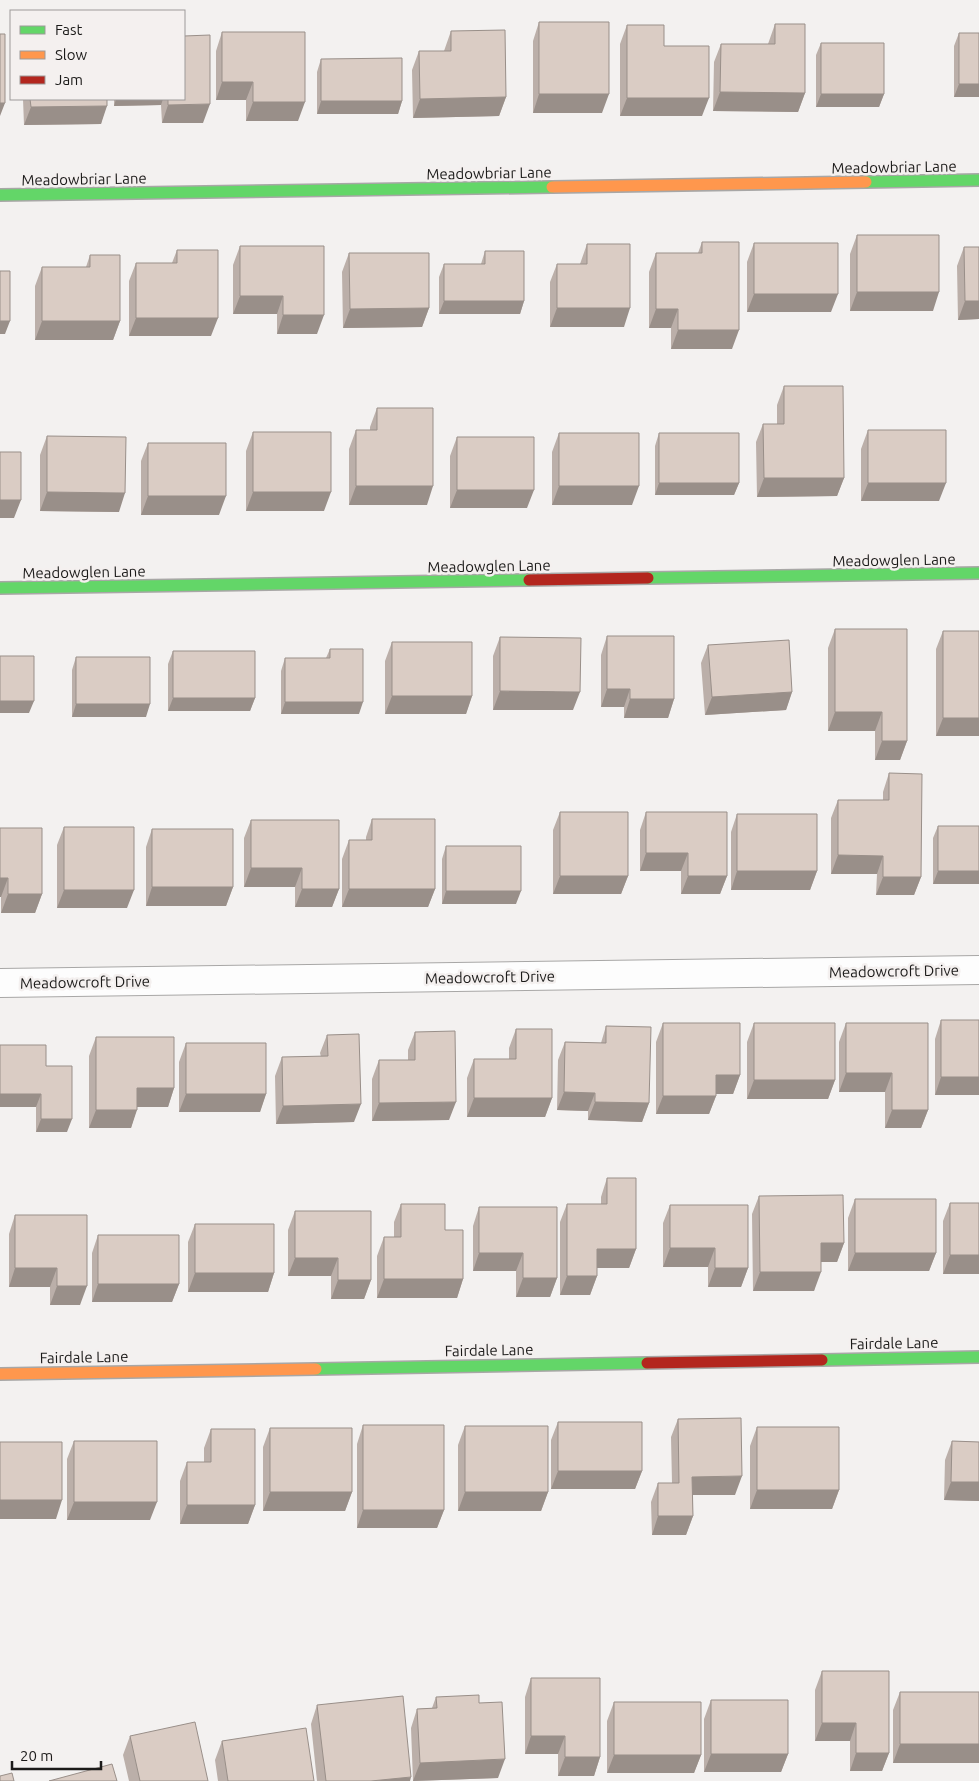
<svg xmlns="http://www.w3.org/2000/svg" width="979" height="1781" font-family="Ubuntu,sans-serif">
<rect width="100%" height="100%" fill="#f3f1f0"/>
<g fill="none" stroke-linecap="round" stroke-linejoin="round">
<g stroke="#a8a7a6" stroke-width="30">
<path id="street" d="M0,983L979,970"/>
</g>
<g stroke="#a8a7a6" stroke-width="14">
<path id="fast" d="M866,182L979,180
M0,195L552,187
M648,578L979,573
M0,588L529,580
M822,1360L979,1357
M316,1369L647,1363"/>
</g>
<g stroke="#a8a7a6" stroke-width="14">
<path id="slow" d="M552,187L866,182
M0,1374L316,1369"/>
</g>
<g stroke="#a8a7a6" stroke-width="14">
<path id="jam" d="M529,580L648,578
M647,1363L822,1360"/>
</g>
<use href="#street" stroke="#fdfdfd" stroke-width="28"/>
<use href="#fast" stroke="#63d668" stroke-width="11"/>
<use href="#slow" stroke="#ff974d" stroke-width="11"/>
<use href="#jam" stroke="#b3261e" stroke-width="11"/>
</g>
<path fill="#bbafa9" d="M539,22L602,113H533V41Z
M775,24L805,93L798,112L713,111L714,62L721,44H768Z
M627,25L702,116H620V44Z
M451,31L506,97L499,116L413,118L412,70L419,51H444Z
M222,32L298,121H246V100H216V51Z
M959,33L979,97H954V46Z
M821,43L884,94L879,107H816V55Z
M321,59L402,101L398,114H317V72Z
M23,99H107L101,124L24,125Z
M114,99H184L203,123H162L161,105L114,106Z
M857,235L933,311H850V254Z
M702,242L732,349H671V328H649V272L656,253H698Z
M754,243L831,312H747V262Z
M587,244L624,327H550V282L557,264H580Z
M240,246L317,334H277V314H233V265Z
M964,247H979V319L958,320L957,266Z
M177,250L211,336H129V281L136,263H172Z
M485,251L524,301L520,314H439V277L444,264H481Z
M349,253L429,308L422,327L343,328L342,272Z
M90,255L120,321L113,340H35V286L42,267H86Z
M784,386L844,478L837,496L757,497L756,442L763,424H777V405Z
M377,408L427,505H349V449L356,430H370V427Z
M868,430L939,501H861V449Z
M253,432L324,511H246V451Z
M559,433L632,505H552V452Z
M659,433L739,483L734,495H655V446Z
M47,436L119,512L40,511V455Z
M457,437L527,508H450V456Z
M148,443L219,515H141V461Z
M835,629L907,741L900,760H875V731H828V648Z
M943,631L979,736H936V649Z
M607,636L674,699L668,718H624V707H601V655Z
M500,637L573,710H493V656Z
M392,642L472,696L466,714H385V661Z
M708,645L792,692L786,710L705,715L701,663Z
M330,649L359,714H281V671L285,658H326Z
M173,651L255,698L250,711H168V664Z
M76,657L146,717H72V670Z
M889,773L921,877L914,895H876L877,874H831V818L838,800H883V792Z
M560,812L628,876L621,894H553V830Z
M646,812L727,876L720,894H681V871H640V830Z
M737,814L817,871L810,890H731V832Z
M372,819L435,889L428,907H342V859L349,840H366V837Z
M251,820L339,889L332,907H295V887H244V838Z
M938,826L979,884H933V838Z
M64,827L127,908H57V845Z
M0,828L42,894L35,913H1V897H0Z
M152,829L233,887L226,906H146V847Z
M446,846L516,904H442V859Z
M941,1020L979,1095H935V1039Z
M663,1023L740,1075L733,1094H716V1096L709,1114H656V1042Z
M754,1023L835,1080L828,1099H747V1042Z
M846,1023L928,1110L921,1128H885V1092H839V1042Z
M606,1026L649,1103L642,1122L588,1120V1111L557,1110L558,1060L565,1042L601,1043Z
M516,1029L552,1098L545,1117H467V1078L474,1059H509V1048Z
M415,1032L449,1120L372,1121V1079L379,1060H408V1050Z
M327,1035L354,1122L276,1124L275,1076L282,1057H321L320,1053Z
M96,1037L174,1088L168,1107H137L131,1128H89V1056Z
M186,1043L266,1094L260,1112H179V1062Z
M46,1066L67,1132H36V1107H0Z
M607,1178L636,1249L629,1268H597V1276L590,1295H560V1222L567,1204H601V1197Z
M759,1196L844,1243L837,1262H821L814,1291H753L752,1214Z
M855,1199L936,1253L929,1271H848V1218Z
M950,1203L979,1274H943V1221Z
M401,1204L445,1230L463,1279L457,1298H377V1256L384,1237H394V1222Z
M670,1205L748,1268L741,1287H708V1267H663V1223Z
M479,1207L557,1278L550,1297H516V1271H473V1226Z
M295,1211L371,1280L364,1299H331V1276H288V1230Z
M15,1215H87L80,1305H50V1287H9V1234Z
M195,1224L274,1273L268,1292H188V1242Z
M98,1235L179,1284L172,1302H92V1253Z
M678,1419L735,1495H693V1516L686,1535H652L651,1502L658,1483H672L671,1437Z
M558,1422L642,1471L635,1489H551V1440Z
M363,1425L444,1510L437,1528H357V1444Z
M465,1426L548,1492L541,1511H458V1445Z
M757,1427L839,1490L832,1509H750V1446Z
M270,1428L352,1492L345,1511H263V1447Z
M211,1429L255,1505L248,1524H180V1481L187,1462H204V1448Z
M74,1441L150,1520H67V1459Z
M952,1441L979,1442V1501L944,1500L945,1460Z
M822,1671L889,1753L882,1771H850V1741H815V1690Z
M531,1678L600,1757L594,1776H558V1754H525V1697Z
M900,1692L979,1763H893V1710Z
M436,1697L479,1703L498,1778L413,1781L411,1728L417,1709L432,1708Z
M711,1700L788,1754L781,1772H704V1719Z
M614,1702L701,1755L694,1773H607V1721Z
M317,1705L410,1781H317L311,1724Z
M130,1736L208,1781H129L123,1755Z
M222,1741L314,1781H218L215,1760Z"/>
<path fill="#998f89" d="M222,82H253L246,100H216Z
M959,84H979V97H954Z
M720,92L805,93L798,112L713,111Z
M539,94H609L602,113H533Z
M821,94H884L879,107H816Z
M506,97L499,116L413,118L420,99Z
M627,98H709L702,116H620Z
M116,99H163L161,105L114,106Z
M321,101H402L398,114H317Z
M253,102H305L298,121H246Z
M0,103H5L0,116Z
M210,104L203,123H162L168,105Z
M107,106L101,124L24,125L31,107Z
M857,292H939L933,311H850Z
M754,294H838L831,312H747Z
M240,296H283L277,314H233Z
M444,301H524L520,314H439Z
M965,301H979V319L958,320Z
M429,308L422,327L343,328L350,309Z
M557,308H630L624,327H550Z
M656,309H678L671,328H649Z
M283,315H324L317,334H277Z
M136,318H218L211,336H129Z
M0,321H10L5,334H0Z
M42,321H120L113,340H35Z
M678,330H739L732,349H671Z
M764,478H844L837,496L757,497Z
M659,483H739L734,495H655Z
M868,483H946L939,501H861Z
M356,486H433L427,505H349Z
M559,486H639L632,505H552Z
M457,490H534L527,508H450Z
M47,492L125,493L119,512L40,511Z
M253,492H331L324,511H246Z
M148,496H226L219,515H141Z
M0,500H21L14,518H0Z
M607,689H630L624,707H601Z
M500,691L580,692L573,710H493Z
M792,692L786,710L705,715L712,697Z
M392,696H472L466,714H385Z
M173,698H255L250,711H168Z
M630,699H674L668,718H624Z
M0,701H34L29,713H0Z
M285,702H363L359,714H281Z
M76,704H150L146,717H72Z
M835,712H882L875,731H828Z
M943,718H979V736H936Z
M882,741H907L900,760H875Z
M646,853H688L681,871H640Z
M838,855L883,856L877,874H831Z
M251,868H302L295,887H244Z
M737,871H817L810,890H731Z
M938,871H979V884H933Z
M560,876H628L621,894H553Z
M688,876H727L720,894H681Z
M883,877H921L914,895H876Z
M0,878H8L1,897H0Z
M152,887H233L226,906H146Z
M302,889H339L332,907H295Z
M349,889H435L428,907H342Z
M64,890H134L127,908H57Z
M446,891H521L516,904H442Z
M8,894H42L35,913H1Z
M846,1073H892L885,1092H839Z
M716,1075H740L733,1094H709Z
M941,1077H979V1095H935Z
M754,1080H835L828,1099H747Z
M137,1088H174L168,1107H131Z
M564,1092L595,1093L588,1111L557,1110Z
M0,1094H41L36,1107H0Z
M186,1094H266L260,1112H179Z
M663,1096H716L709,1114H656Z
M474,1098H552L545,1117H467Z
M456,1102L449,1120L372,1121L379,1103Z
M595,1102L649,1103L642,1122L588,1120Z
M361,1104L354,1122L276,1124L283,1106Z
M96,1110H137L131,1128H89Z
M892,1110H928L921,1128H885Z
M41,1119H72L67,1132H36Z
M821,1243H844L837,1262H814Z
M670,1248H715L708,1267H663Z
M597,1249H636L629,1268H590Z
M479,1253H523L516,1271H473Z
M855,1253H936L929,1271H848Z
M950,1255H979V1274H943Z
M295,1258H338L331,1276H288Z
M15,1268H57L50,1287H9Z
M715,1268H748L741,1287H708Z
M760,1272H821L814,1291H753Z
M195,1273H274L268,1292H188Z
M567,1276H597L590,1295H560Z
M523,1278H557L550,1297H516Z
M384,1279H463L457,1298H377Z
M338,1280H371L364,1299H331Z
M98,1284H179L172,1302H92Z
M57,1286H87L80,1305H50Z
M558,1471H642L635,1489H551Z
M742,1476L735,1495H686L692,1477Z
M951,1482H979V1501L944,1500Z
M757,1490H839L832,1509H750Z
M270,1492H352L345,1511H263Z
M465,1492H548L541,1511H458Z
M0,1500H62L56,1519H0Z
M74,1502H157L150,1520H67Z
M187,1505H255L248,1524H180Z
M363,1510H444L437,1528H357Z
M658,1516H693L686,1535H652Z
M822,1723H856L850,1741H815Z
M531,1736H565L558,1754H525Z
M900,1744H979V1763H893Z
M856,1753H889L882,1771H850Z
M711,1754H788L781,1772H704Z
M614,1755H701L694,1773H607Z
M565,1757H600L594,1776H558Z
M505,1759L498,1778L413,1781L420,1763Z
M411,1777L410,1781H371Z"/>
<path fill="#daccc4" stroke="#998f89" d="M539,22H609V94H539Z
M775,24H805V93L720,92L721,44H775Z
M627,25H664V46H709V98H627Z
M505,30L506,97L420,99L419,51H451V31Z
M222,32H305V102H253V82H222Z
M959,33H979V84H959Z
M0,34H5V103H0Z
M210,35V104L168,105V99H184V36Z
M821,43H884V94H821Z
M402,58V101H321V59Z
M30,99H107V106L31,107Z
M857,235H939V292H857Z
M702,242H739V330H678V309H656V253H702Z
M754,243H838V294H754Z
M587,244H630V308H557V264H587Z
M240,246H324V315H283V296H240Z
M964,247H979V301H965Z
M177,250H218V318H136V263H177Z
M485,251H524V301H444V264H485Z
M349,253H429V308L350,309Z
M90,255H120V321H42V267H90Z
M0,271H10V321H0Z
M784,386H843L844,478H764L763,424H784Z
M377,408H433V486H356V430H377Z
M868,430H946V483H868Z
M253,432H331V492H253Z
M559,433H639V486H559Z
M659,433H739V483H659Z
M47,436L126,437L125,493L47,492Z
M457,437H534V490H457Z
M148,443H226V496H148Z
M0,452H21V500H0Z
M835,629H907V741H882V712H835Z
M943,631H979V718H943Z
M607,636H674V699H630V689H607Z
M500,637L581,638L580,692L500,691Z
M789,640L792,692L712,697L708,645Z
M392,642H472V696H392Z
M330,649H363V702H285V658H330Z
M173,651H255V698H173Z
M0,656H34V701H0Z
M76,657H150V704H76Z
M889,773L922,774L921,877H883V856L838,855V800H889Z
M560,812H628V876H560Z
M646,812H727V876H688V853H646Z
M737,814H817V871H737Z
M372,819H435V889H349V840H372Z
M251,820H339V889H302V868H251Z
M938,826H979V871H938Z
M64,827H134V890H64Z
M0,828H42V894H8V878H0Z
M152,829H233V887H152Z
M446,846H521V891H446Z
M941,1020H979V1077H941Z
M663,1023H740V1075H716V1096H663Z
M754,1023H835V1080H754Z
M846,1023H928V1110H892V1073H846Z
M606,1026L651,1027L649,1103L595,1102V1093L564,1092L565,1042L606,1043Z
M516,1029H552V1098H474V1059H516Z
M455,1031L456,1102L379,1103V1060H415V1032Z
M359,1034L361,1104L283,1106L282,1057L328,1056L327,1035Z
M96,1037H174V1088H137V1110H96Z
M186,1043H266V1094H186Z
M0,1045H46V1066H72V1119H41V1094H0Z
M607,1178H636V1249H597V1276H567V1204H607Z
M843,1195L844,1243H821V1272H760L759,1196Z
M855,1199H936V1253H855Z
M950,1203H979V1255H950Z
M401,1204H445V1230H463V1279H384V1237H401Z
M670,1205H748V1268H715V1248H670Z
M479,1207H557V1278H523V1253H479Z
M295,1211H371V1280H338V1258H295Z
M15,1215H87V1286H57V1268H15Z
M195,1224H274V1273H195Z
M98,1235H179V1284H98Z
M741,1418L742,1476L692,1477L693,1516H658V1483H679L678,1419Z
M558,1422H642V1471H558Z
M363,1425H444V1510H363Z
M465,1426H548V1492H465Z
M757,1427H839V1490H757Z
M270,1428H352V1492H270Z
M211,1429H255V1505H187V1462H211Z
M74,1441H157V1502H74Z
M952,1441L979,1442V1482H951Z
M0,1442H62V1500H0Z
M822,1671H889V1753H856V1723H822Z
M531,1678H600V1757H565V1736H531Z
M900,1692H979V1744H900Z
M479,1695V1703L502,1702L505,1759L420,1763L417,1709L437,1708L436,1697Z
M403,1696L411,1777L371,1781H326L317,1705Z
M711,1700H788V1754H711Z
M614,1702H701V1755H614Z
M195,1722L208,1781H140L130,1736Z
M306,1728L314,1781H228L222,1741Z
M112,1764L117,1781H49Z
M12,1773L14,1781H0V1776Z"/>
<g text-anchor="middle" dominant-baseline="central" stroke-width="5" stroke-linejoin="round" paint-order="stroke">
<g font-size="15" fill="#1b1a19" stroke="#f4f0ef">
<text transform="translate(894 167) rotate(-1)">Meadowbriar Lane</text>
<text transform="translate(489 173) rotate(-1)">Meadowbriar Lane</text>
<text transform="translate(84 179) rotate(-1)">Meadowbriar Lane</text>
<text transform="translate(894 560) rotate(-1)">Meadowglen Lane</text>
<text transform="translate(489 566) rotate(-1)">Meadowglen Lane</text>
<text transform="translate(84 572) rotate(-1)">Meadowglen Lane</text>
<text transform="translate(894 971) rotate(-1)">Meadowcroft Drive</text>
<text transform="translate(490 977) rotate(-1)">Meadowcroft Drive</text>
<text transform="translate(85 982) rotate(-1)">Meadowcroft Drive</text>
<text transform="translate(894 1343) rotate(-1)">Fairdale Lane</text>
<text transform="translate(489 1350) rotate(-1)">Fairdale Lane</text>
<text transform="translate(84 1357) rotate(-1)">Fairdale Lane</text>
</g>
</g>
<rect x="10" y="10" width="175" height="90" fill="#f4f0ef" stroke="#9d9a99"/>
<rect x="20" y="26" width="25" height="8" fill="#63d668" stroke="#9d9a99"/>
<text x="55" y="35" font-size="15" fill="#1b1a19">Fast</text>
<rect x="20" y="51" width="25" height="8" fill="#ff974d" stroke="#9d9a99"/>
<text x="55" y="60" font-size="15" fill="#1b1a19">Slow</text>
<rect x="20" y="76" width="25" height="8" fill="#b3261e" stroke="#9d9a99"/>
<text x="55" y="85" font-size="15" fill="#1b1a19">Jam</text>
<path d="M12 1761v8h89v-8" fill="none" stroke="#1b1a19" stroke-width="2.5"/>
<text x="20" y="1761" font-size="15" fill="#1b1a19" stroke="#f4f0ef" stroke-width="4" paint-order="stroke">20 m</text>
</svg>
